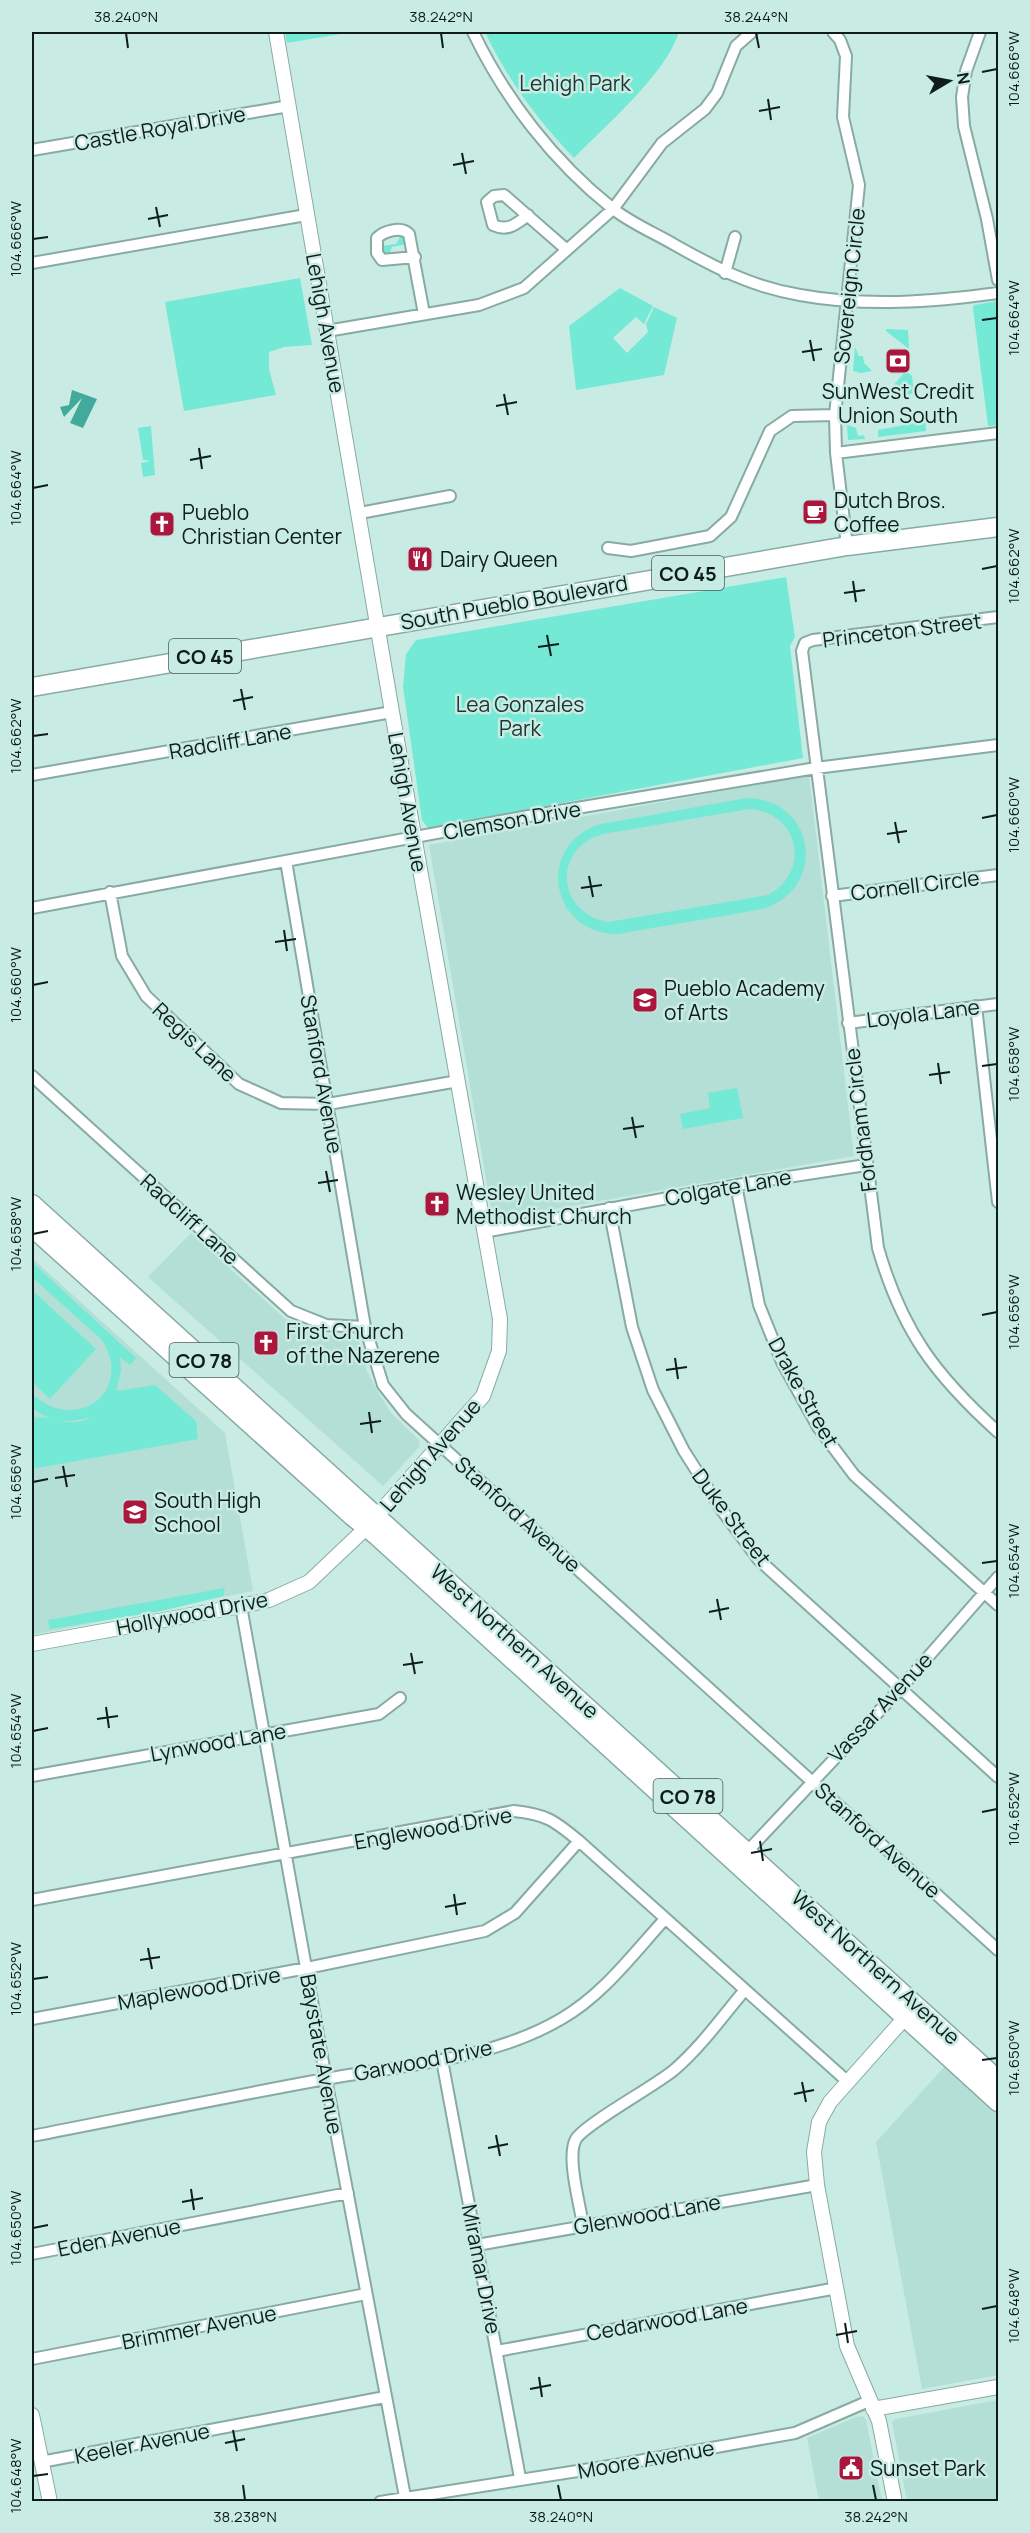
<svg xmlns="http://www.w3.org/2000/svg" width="1030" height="2533" font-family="Manrope,sans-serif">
<rect width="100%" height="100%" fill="#c8ece4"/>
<path fill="#b3dfd6" d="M809,775L854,1156L493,1220L429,845Z
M191,1233L284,1318L317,1333L359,1340L367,1371L379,1394L391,1413L419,1440L420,1446L383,1486L148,1277Z
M32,1258L225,1433L253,1591L32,1635Z
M947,2064L998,2114V2375L922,2389L876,2142Z
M998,2400V2501H907L892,2422L896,2419Z
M856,2417L863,2416L866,2420L882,2501H819L807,2438Z"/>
<path fill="#74e9d5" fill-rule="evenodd" d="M285,32H352L287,43Z
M485,32H679C666,74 606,125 574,158C538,121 507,79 485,32Z
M401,235L407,244L392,247L389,255L383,253L381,246L396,244Z
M300,278L312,345L284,347L269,352V369L276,395L184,411L165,302Z
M620,288L653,306L644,324L636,317L613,338L627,353L648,332L646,324L654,307L677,318L664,375L576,390L569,326Z
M998,301V425L988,426L973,308L974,305Z
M886,329L908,330L909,349L886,331Z
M855,347L859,356H863L864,363L872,371L861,373L853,371Z
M906,371L912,376L914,393L896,398L891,395L890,389Z
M925,421L926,431L878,437V430Z
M847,425L856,428L858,436L864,435L865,439L848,440Z
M151,426L155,475L143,477L141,463L151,461L143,460L138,428Z
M786,577L795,637L790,646L803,758L428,828L422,820L403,687L406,654L416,640Z
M747,798C816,799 828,888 763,909L618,934C549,934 535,844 601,824ZM749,809C799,812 812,871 768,895L608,922C556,913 552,848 603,834Z
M737,1088L743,1118L683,1129L680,1114L710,1108L708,1093Z
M32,1262L136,1358L130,1365L120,1357L121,1371L116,1391L155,1385L196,1421L198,1439L32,1469V1418C53,1414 68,1430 92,1417C70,1423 50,1424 32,1407V1394C78,1435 134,1390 102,1340L32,1277Z
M32,1290L96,1349L50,1399L32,1382Z
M225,1588L223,1596L162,1611L50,1629L48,1620Z"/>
<path fill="#41aa9a" d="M72,390L97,399L83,428L70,423L82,398L64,417L60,407L69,405Z"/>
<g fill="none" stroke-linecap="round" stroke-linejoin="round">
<g stroke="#88aaa3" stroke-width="14">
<path id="minor" d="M473,32C505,99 554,162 612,208C630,223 655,233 675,245C716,268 752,287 800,295C866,307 932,302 998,293
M833,32L840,40L846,56L843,117L859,185L835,415L836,453L847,546
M980,32L966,71L962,97L964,126L987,219L998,280
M32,150L289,106
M528,215C516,224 508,232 493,225L487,202L494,196L504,195L567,250
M415,257L382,260L377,253V238C384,231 401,226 409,234L424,314
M32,263L306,215
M725,273L735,237
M327,331L479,305L524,288L613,209L662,143L705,109L717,93L736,46L752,32
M836,453L998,433
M360,513L450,496
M608,548L631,551L710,536L731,517L770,431L792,416L835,415
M998,617L813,640L805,643L802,651L878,1248C902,1331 935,1375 998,1432
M32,775L392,712
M286,861L365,1327L383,1385L406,1414L998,1950
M110,892L122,956L146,996L239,1084L281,1103L328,1104L458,1081
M832,896L998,875
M32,908L523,817L816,768L998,745
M976,1006L998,1202
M848,1023L998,1004
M32,1076L291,1311L326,1325L365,1327
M736,1185L759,1305L782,1362L818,1427L854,1475L998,1605
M609,1208L632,1327L653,1390L684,1451L721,1509L759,1560L998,1777
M484,1232L749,1183L866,1165
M241,1606L326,2079L406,2502
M32,1776L379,1714L400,1698
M743,1856L900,1689L998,1577
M32,1900L514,1811C546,1814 555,1821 579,1841L847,2081
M32,2019L307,1968L485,1931L515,1913L579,1841
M442,2060L520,2478
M32,2136C129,2117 227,2097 325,2079C404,2065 491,2060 561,2019C603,1995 633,1954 665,1919
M583,2225C580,2205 566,2156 576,2139C585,2124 655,2086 674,2070C700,2048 722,2017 744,1991
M477,2245L817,2185
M32,2254L348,2193
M497,2351L837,2288
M32,2359L366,2294
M41,2462L385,2397
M380,2502L616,2465L795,2433L869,2401"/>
</g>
<g stroke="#88aaa3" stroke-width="16">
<path id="tertiary" d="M32,1644L241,1606L269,1600L309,1582L366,1528L483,1396L499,1351L500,1319L392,712L276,32
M873,2409L998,2387
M32,2415L50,2502
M895,2502L879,2421L847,2346L817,2185L814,2152L819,2122L830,2102L910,2012"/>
</g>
<g stroke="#88aaa3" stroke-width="21">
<path id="primary" d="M32,687L847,546L998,527
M32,1204L998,2080
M32,1227L352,1516L377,1536L998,2102"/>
</g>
<use href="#minor" stroke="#fff" stroke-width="10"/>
<use href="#tertiary" stroke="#fff" stroke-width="14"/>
<use href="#primary" stroke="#fff" stroke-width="18"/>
</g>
<path fill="none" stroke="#0f1d1a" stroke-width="2" d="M126,33L128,48M441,33L443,48M756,33L759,48M982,72L997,69M768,99L771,120M759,111L780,107M462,153L466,174M453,165L474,161M156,207L160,227M148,219L168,215M33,239L48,237M982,320L997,318M810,340L814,361M802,352L822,349M504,394L508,415M496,406L517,402M199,448L202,469M190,460L211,456M33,488L48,485M982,569L997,566M853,581L856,602M844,593L865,590M547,635L551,656M538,647L559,644M241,689L245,710M233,701L253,697M33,736L48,734M982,818L997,815M895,822L899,843M887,834L907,831M589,876L593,897M581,888L602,885M284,930L287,951M275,942L296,939M33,985L48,982M938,1063L941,1084M982,1066L997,1064M929,1075L950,1072M632,1117L636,1138M623,1129L644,1126M326,1171L330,1192M318,1183L338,1180M33,1234L48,1231M982,1315L997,1312M675,1358L678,1379M666,1370L687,1367M369,1412L372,1433M360,1424L381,1421M63,1466L67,1487M55,1478L75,1475M33,1482L48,1479M982,1563L997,1561M717,1599L721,1620M709,1612L729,1608M411,1653L415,1674M403,1665L423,1662M106,1707L109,1728M97,1719L118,1716M33,1731L48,1728M982,1812L997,1809M760,1841L763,1861M751,1853L772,1849M454,1894L457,1915M445,1907L466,1903M148,1948L152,1969M140,1960L160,1957M33,1979L48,1977M982,2060L997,2058M802,2082L806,2102M794,2094L814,2090M496,2135L500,2156M488,2148L508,2144M191,2189L194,2210M182,2202L203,2198M33,2228L48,2225M982,2309L997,2306M845,2323L848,2343M836,2335L857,2331M539,2377L542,2397M530,2389L551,2385M233,2430L237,2451M225,2443L245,2439M33,2476L48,2474M243,2485L245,2500M558,2485L561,2500M873,2485L876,2500"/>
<defs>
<g id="bank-square" transform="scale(1.35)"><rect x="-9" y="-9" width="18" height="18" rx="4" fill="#ab163d" stroke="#c8ece4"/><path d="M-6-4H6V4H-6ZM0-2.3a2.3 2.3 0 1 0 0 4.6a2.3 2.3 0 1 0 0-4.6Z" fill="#fff"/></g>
<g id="cafe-square" transform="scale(1.35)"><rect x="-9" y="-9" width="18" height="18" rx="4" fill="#ab163d" stroke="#c8ece4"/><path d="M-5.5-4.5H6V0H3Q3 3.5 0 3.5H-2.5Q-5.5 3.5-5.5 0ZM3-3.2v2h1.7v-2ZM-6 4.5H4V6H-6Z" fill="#fff"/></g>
<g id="church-square" transform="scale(1.35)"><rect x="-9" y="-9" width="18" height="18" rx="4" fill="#ab163d" stroke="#c8ece4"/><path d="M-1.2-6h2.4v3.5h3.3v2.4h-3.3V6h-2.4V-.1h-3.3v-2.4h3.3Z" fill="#fff"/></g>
<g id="restaurant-square" transform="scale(1.35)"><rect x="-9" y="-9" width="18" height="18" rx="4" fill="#ab163d" stroke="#c8ece4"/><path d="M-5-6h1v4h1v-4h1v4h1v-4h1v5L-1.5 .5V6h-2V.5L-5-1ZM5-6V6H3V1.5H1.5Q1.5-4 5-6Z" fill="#fff"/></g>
<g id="school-square" transform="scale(1.35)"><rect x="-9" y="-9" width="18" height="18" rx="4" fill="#ab163d" stroke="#c8ece4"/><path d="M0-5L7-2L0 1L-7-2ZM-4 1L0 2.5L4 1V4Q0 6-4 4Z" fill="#fff"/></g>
<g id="civic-square" transform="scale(1.35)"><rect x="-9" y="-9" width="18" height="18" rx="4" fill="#ab163d" stroke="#c8ece4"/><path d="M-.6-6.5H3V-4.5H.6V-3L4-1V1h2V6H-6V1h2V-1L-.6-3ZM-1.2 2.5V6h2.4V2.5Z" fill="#fff"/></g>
</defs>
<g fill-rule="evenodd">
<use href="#bank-square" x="898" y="361"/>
<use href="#cafe-square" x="815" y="512"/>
<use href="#church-square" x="162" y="524"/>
<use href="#restaurant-square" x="420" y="559"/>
<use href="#school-square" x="645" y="1000"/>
<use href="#church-square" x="437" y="1204"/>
<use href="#church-square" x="266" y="1343"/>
<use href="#school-square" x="135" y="1512"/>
<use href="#civic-square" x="851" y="2468"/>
</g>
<g text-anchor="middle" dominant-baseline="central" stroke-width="5" stroke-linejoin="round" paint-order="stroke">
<g fill="#c8ece4" stroke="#465b57" stroke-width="1.5">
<rect x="652" y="556" width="72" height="34" rx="4.5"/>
<rect x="169" y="639" width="72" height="34" rx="4.5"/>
<rect x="169.5" y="1343" width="69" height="34" rx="4.5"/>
<rect x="653.5" y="1779" width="69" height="34" rx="4.5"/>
</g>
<g font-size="20" font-weight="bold" fill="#0f1d1a">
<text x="688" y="573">CO 45</text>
<text x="205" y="656">CO 45</text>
<text x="204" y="1360">CO 78</text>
<text x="688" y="1796">CO 78</text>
</g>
<g font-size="21" fill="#1d3430" stroke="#c8ece4">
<text x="575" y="83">Lehigh Park</text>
<text x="520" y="704">Lea Gonzales<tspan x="520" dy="24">Park</tspan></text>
</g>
<g font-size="21" fill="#0f1d1a" stroke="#c8ece4">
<text transform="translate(160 128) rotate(-10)">Castle Royal Drive</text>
<text transform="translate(849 286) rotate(-84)">Sovereign Circle</text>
<text transform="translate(326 323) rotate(80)">Lehigh Avenue</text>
<text transform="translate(514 602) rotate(-10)">South Pueblo Boulevard</text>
<text transform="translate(902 630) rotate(-7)">Princeton Street</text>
<text transform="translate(230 741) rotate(-10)">Radcliff Lane</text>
<text transform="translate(408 802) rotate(80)">Lehigh Avenue</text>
<text transform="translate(512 820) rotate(-10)">Clemson Drive</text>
<text transform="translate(915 885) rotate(-7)">Cornell Circle</text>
<text transform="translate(923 1013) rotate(-7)">Loyola Lane</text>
<text transform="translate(195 1042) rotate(43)">Regis Lane</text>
<text transform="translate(322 1074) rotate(80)">Stanford Avenue</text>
<text transform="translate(860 1120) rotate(-97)">Fordham Circle</text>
<text transform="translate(728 1187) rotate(-10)">Colgate Lane</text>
<text transform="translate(190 1219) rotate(42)">Radcliff Lane</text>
<text transform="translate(804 1392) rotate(61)">Drake Street</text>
<text transform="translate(430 1455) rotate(-49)">Lehigh Avenue</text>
<text transform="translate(518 1514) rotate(42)">Stanford Avenue</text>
<text transform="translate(732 1517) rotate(53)">Duke Street</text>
<text transform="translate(192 1613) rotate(-11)">Hollywood Drive</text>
<text transform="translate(515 1641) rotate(42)">West Northern Avenue</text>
<text transform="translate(880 1707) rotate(-47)">Vassar Avenue</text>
<text transform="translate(218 1742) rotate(-10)">Lynwood Lane</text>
<text transform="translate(433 1828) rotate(-10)">Englewood Drive</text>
<text transform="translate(878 1840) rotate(42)">Stanford Avenue</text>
<text transform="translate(876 1967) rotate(42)">West Northern Avenue</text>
<text transform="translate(199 1988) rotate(-10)">Maplewood Drive</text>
<text transform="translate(322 2054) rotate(80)">Baystate Avenue</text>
<text transform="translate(423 2060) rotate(-11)">Garwood Drive</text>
<text transform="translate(647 2214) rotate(-10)">Glenwood Lane</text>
<text transform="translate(119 2237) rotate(-11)">Eden Avenue</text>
<text transform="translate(482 2269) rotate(79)">Miramar Drive</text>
<text transform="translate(667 2319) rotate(-10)">Cedarwood Lane</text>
<text transform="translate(199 2327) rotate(-11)">Brimmer Avenue</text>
<text transform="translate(142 2443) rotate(-11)">Keeler Avenue</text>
<text transform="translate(646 2459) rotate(-10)">Moore Avenue</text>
</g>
<g font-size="21" fill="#0f1d1a" stroke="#c8ece4" text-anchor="start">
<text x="898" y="391" text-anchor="middle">SunWest Credit<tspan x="898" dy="24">Union South</tspan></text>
<text x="834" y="500">Dutch Bros.<tspan x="834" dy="24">Coffee</tspan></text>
<text x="182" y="512">Pueblo<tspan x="182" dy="24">Christian Center</tspan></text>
<text x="440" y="559">Dairy Queen</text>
<text x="664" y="988">Pueblo Academy<tspan x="664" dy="24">of Arts</tspan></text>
<text x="456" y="1192">Wesley United<tspan x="456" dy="24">Methodist Church</tspan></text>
<text x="286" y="1331">First Church<tspan x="286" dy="24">of the Nazerene</tspan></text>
<text x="154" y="1500">South High<tspan x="154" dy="24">School</tspan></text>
<text x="870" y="2468">Sunset Park</text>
</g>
</g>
<rect width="1030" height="2533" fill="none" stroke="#c8ece4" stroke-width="66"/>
<g transform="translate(949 81) rotate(80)" stroke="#c8ece4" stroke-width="4.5" paint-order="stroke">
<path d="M0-4.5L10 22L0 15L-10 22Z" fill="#0f1d1a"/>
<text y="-9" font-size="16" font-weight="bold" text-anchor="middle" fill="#0f1d1a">N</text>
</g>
<rect x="33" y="33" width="964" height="2467" fill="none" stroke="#0f1d1a" stroke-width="2"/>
<g font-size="15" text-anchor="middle" fill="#0f1d1a">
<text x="126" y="22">38.240°N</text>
<text x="441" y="22">38.242°N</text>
<text x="756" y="22">38.244°N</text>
<text transform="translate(1014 69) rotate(-90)" y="5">104.666°W</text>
<text transform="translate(16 239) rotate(-90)" y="5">104.666°W</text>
<text transform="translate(1014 318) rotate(-90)" y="5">104.664°W</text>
<text transform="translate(16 488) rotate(-90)" y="5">104.664°W</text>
<text transform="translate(1014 566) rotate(-90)" y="5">104.662°W</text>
<text transform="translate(16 736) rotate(-90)" y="5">104.662°W</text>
<text transform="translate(1014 815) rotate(-90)" y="5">104.660°W</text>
<text transform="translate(16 985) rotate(-90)" y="5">104.660°W</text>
<text transform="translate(1014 1064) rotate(-90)" y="5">104.658°W</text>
<text transform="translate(16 1234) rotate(-90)" y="5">104.658°W</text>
<text transform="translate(1014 1312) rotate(-90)" y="5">104.656°W</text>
<text transform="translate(16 1482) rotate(-90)" y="5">104.656°W</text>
<text transform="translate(1014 1561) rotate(-90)" y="5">104.654°W</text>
<text transform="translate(16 1731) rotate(-90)" y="5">104.654°W</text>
<text transform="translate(1014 1809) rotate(-90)" y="5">104.652°W</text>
<text transform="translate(16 1979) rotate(-90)" y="5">104.652°W</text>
<text transform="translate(1014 2058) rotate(-90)" y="5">104.650°W</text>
<text transform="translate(16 2228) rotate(-90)" y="5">104.650°W</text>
<text transform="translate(1014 2306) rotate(-90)" y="5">104.648°W</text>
<text transform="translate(16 2476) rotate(-90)" y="5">104.648°W</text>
<text x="245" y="2522">38.238°N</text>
<text x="561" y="2522">38.240°N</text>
<text x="876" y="2522">38.242°N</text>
</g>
</svg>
